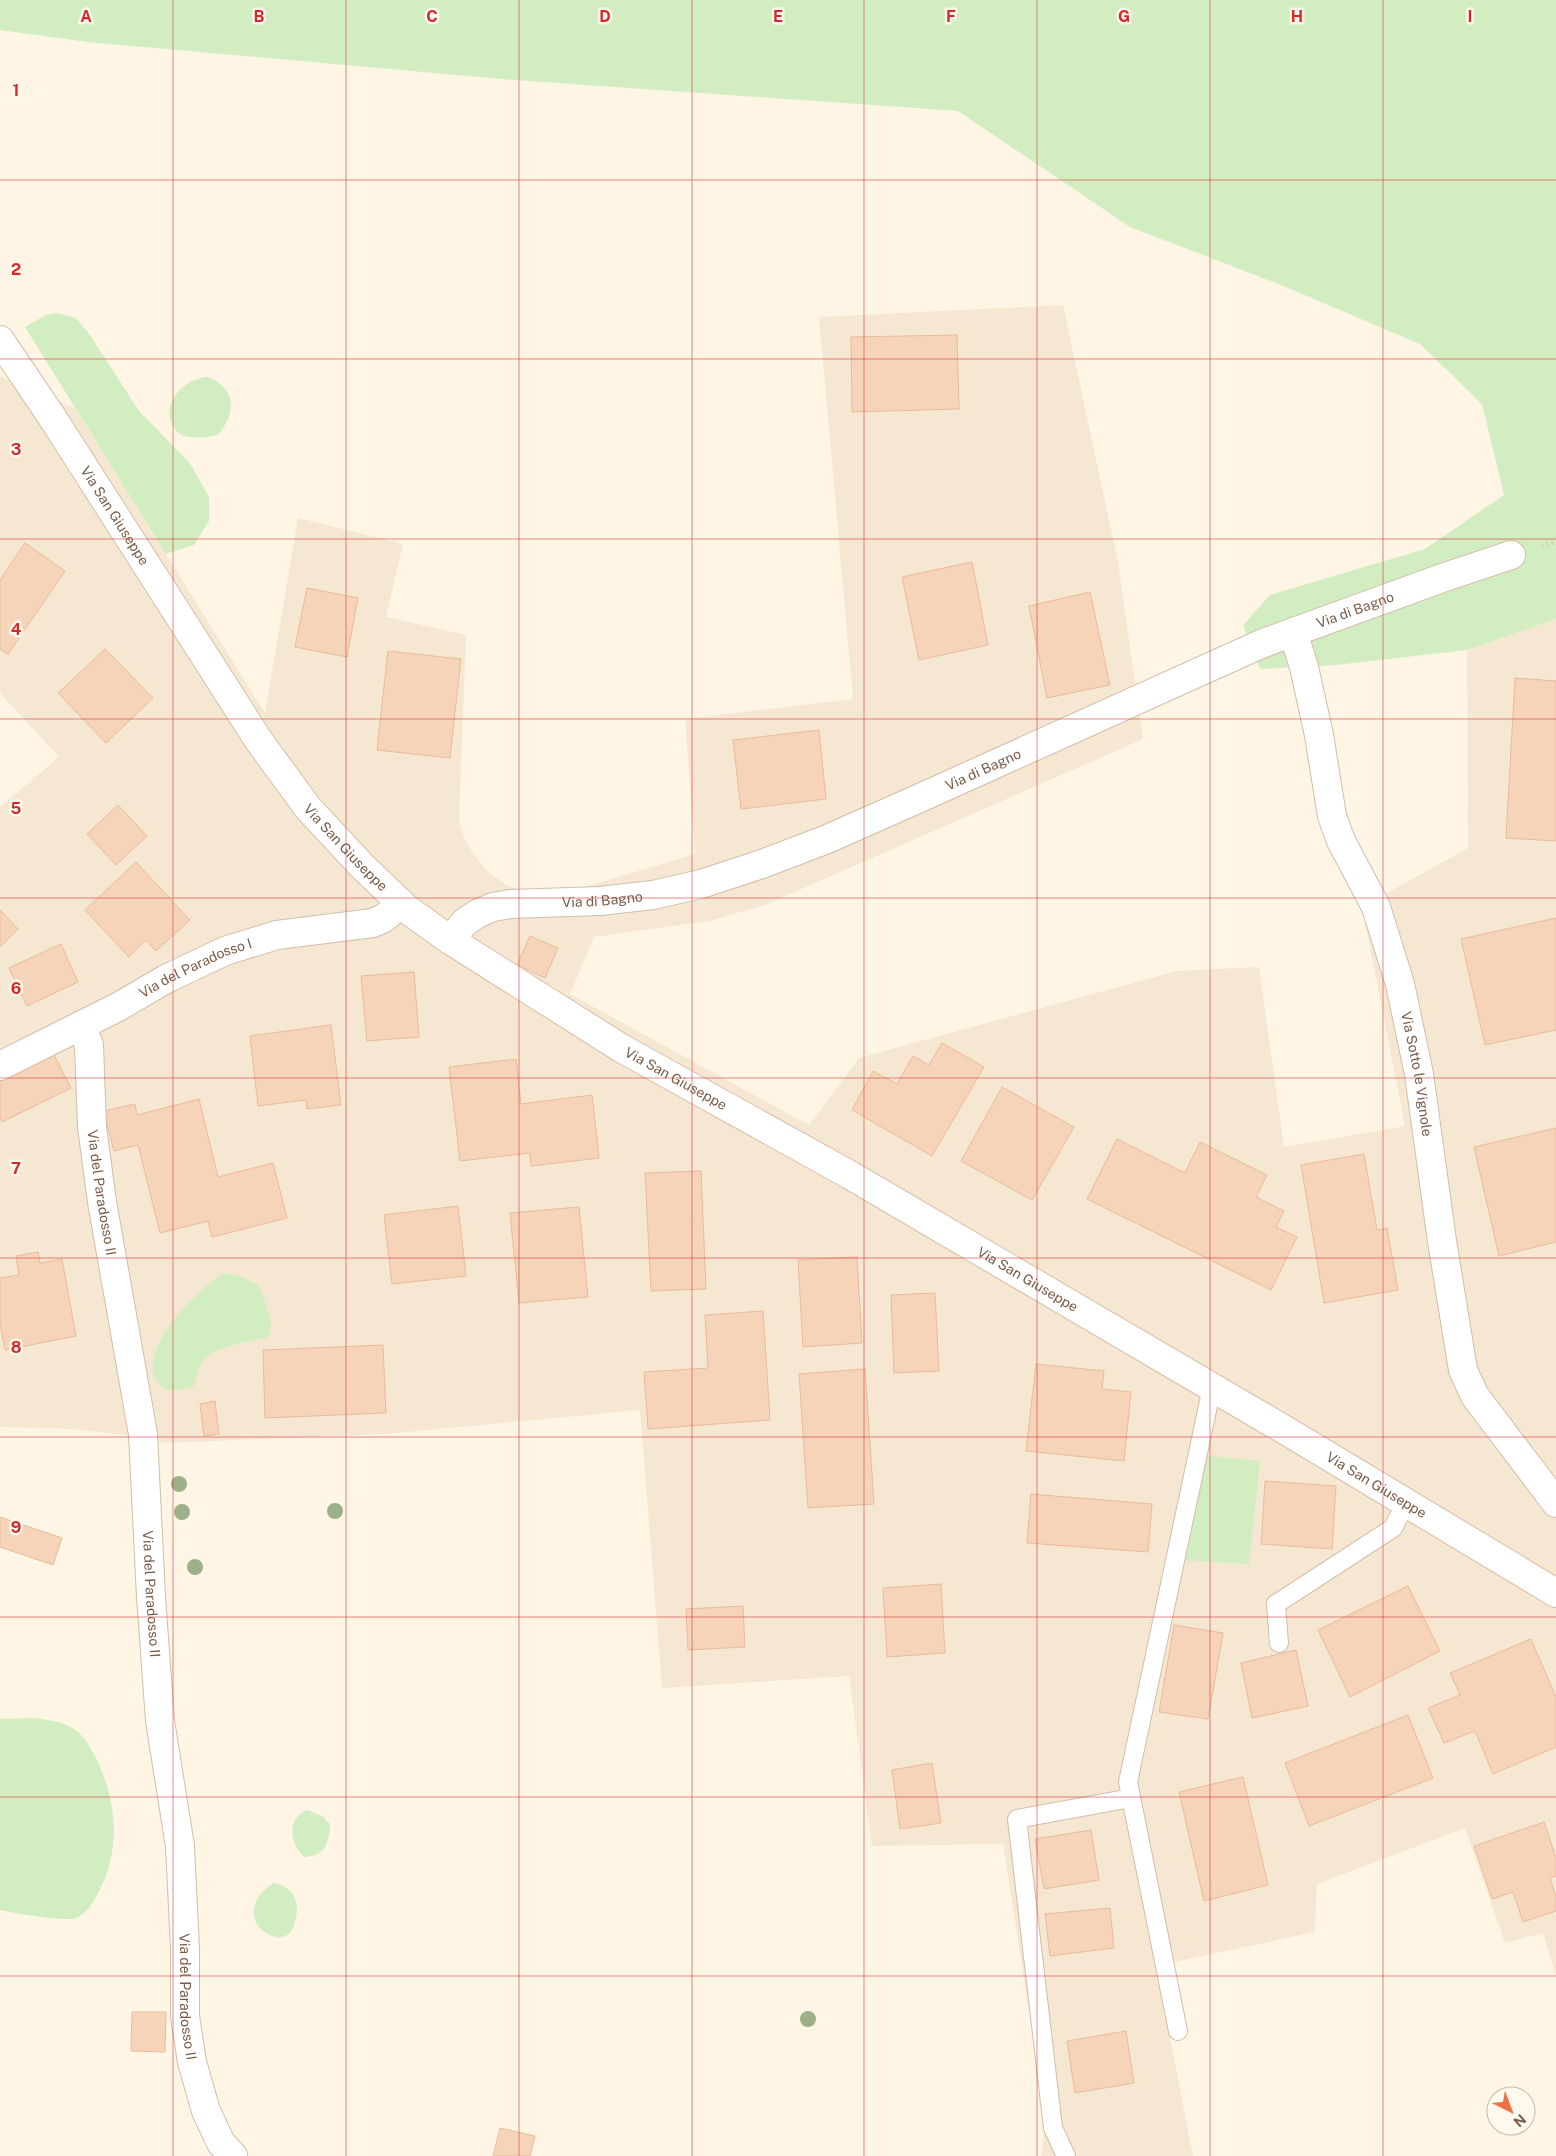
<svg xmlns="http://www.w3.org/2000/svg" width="1556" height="2156" font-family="'Public Sans',sans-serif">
<rect width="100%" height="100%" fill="#fef5e5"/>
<path fill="#f6e7d2" d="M1063,305L1118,562L1143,739L765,905L709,921L594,937L570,994L809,1125L859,1058L1177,971L1259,967L1284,1147L1405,1126L1362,907L1468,848L1467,650L1556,619V1976L1543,1933L1505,1943L1465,1828L1317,1884L1315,1932L1156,1966L1193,2156H1041L1046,2120L1003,1844L872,1846L849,1676L662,1688L640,1410L385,1434L163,1443L141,1437L73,1429L0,1427V807L59,757L0,693V376L75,408L265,713L298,518L403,544L386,617L466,635L459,819L464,838L474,855L488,872L508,886L535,893L585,887L695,854L685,719L853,699L819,317Z"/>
<path fill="#d2edc2" d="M0,0H1556V619L1467,650L1336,665L1260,669L1243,625L1270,595L1425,549L1504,495L1482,404L1420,344L1281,285L1130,227L958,111L501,79L88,42L0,30Z
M57,313L76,318L90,335L139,411L189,462L209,497V521L194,545L166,554L25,327L46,315Z
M208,377C237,389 236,413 218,435C207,437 191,440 180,434C175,431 172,425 171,421C163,399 187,378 208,377Z
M224,1273L239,1276L258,1285L263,1295L271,1324L268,1337C250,1342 214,1346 203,1361C199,1365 197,1379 194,1386C180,1390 169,1395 159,1383C132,1353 200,1287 224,1273Z
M1201,1455L1260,1461L1249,1564L1182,1560Z
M33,1718C50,1720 65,1721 79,1733C88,1741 94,1754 99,1765C118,1807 120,1853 98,1893C93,1904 87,1913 76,1918C66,1922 13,1913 0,1910V1719Z
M307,1810L322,1816L330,1824C329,1843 326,1856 304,1857C290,1843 286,1819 307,1810Z
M274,1883C293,1886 301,1902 295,1921C294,1925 292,1930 290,1933C288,1935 282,1937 279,1938C246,1930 246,1899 274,1883Z"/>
<path fill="#f6d4ba" stroke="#eabb99" d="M957,335L959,409L852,412L851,337Z
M25,543L65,571L8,654L0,649V580Z
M972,562L988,645L919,660L902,577Z
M307,588L358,598L347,657L295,647Z
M1090,592L1110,685L1047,698L1029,606Z
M105,649L153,698L106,743L58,693Z
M388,651L461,659L450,758L377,750Z
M1515,678L1556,681V841L1506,838Z
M819,730L826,799L741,809L733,740Z
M118,805L147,836L116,865L87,834Z
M136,862L190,920L156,951L146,940L129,957L85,910Z
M0,910L18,929L0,947Z
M1556,918V1030L1485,1045L1461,939Z
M530,936L558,948L545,978L517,965Z
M61,944L78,982L27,1006L9,968Z
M414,972L419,1037L367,1041L361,976Z
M331,1025L341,1105L307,1109L306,1100L258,1106L250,1036Z
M942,1043L984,1067L932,1156L852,1110L873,1071L897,1084L913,1056L929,1065Z
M53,1053L71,1088L2,1122L0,1118V1081Z
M516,1059L521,1104L592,1095L599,1158L531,1166L530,1153L460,1161L449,1067Z
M1002,1087L1074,1127L1032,1200L961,1161Z
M199,1099L218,1177L273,1163L287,1218L212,1237L208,1221L160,1233L138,1145L114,1151L104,1111L135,1104L137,1115Z
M1556,1128V1242L1499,1256L1474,1147Z
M1117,1139L1185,1173L1200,1142L1267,1175L1256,1197L1284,1211L1276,1227L1297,1237L1271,1290L1087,1199Z
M1364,1154L1377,1230L1387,1228L1398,1290L1324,1303L1301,1165Z
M701,1171L706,1289L651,1291L645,1173Z
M458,1206L466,1276L392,1284L384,1215Z
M579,1207L588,1297L519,1303L510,1213Z
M38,1252L40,1263L62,1259L76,1336L5,1350L0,1323V1278L19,1275L16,1256Z
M857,1257L862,1343L803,1347L798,1260Z
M935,1293L939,1371L894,1373L891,1295Z
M763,1311L770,1420L648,1429L644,1372L708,1368L705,1315Z
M383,1345L386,1413L265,1418L263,1350Z
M1036,1364L1104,1371L1102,1389L1131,1392L1124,1461L1026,1451Z
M865,1369L874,1504L808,1508L799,1374Z
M215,1401L219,1434L204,1436L200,1404Z
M1265,1481L1336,1486L1332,1549L1261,1544Z
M1031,1494L1152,1504L1148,1552L1027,1543Z
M0,1517L62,1538L53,1565L0,1547Z
M941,1584L945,1653L887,1657L883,1588Z
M1408,1586L1440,1651L1350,1697L1318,1630Z
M743,1606L745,1647L688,1650L686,1609Z
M1174,1625L1223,1633L1208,1719L1159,1712Z
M1531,1639L1556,1697V1747L1493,1774L1475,1731L1444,1743L1428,1708L1460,1695L1450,1673Z
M1296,1650L1308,1706L1252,1718L1241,1663Z
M1408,1715L1433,1778L1309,1826L1285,1763Z
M932,1763L941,1823L900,1829L892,1770Z
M1243,1777L1268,1885L1204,1901L1179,1792Z
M1544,1822L1556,1858V1876L1550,1878L1556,1897V1911L1523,1922L1513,1892L1492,1899L1474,1846Z
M1091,1830L1099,1880L1044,1889L1035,1839Z
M1110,1908L1114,1948L1050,1956L1045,1914Z
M132,2012H166L165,2052L131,2051Z
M1126,2031L1134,2083L1075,2093L1067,2041Z
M500,2128L535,2136L530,2156H493Z"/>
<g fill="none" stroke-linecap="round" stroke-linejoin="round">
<g stroke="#d1bda9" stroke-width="20">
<path id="lane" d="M1279,1643L1276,1604L1393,1528L1406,1503
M1178,2031L1128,1782L1212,1387
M1066,2156L1053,2128L1017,1819L1131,1798"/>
</g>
<g stroke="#d1bda9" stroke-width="30">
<g id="street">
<path id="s1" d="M1293,632L1304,667L1319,735L1332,816L1341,841L1376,907L1400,984L1419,1074L1442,1241L1463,1370L1475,1396L1556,1503"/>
<path id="s2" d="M450,940L465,922L477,914L493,907L510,904L600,901L653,895L701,884L762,864L825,840L920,798L1261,644L1445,577L1511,555"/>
<path id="s3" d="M81,1025L89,1045L92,1127L102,1202L143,1434L151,1597L160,1721L180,1846L185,1949V2016L192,2062L206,2111L221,2143L233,2156"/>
<path id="s4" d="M0,1066L118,1007L166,979L225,951L277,935L373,923L384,918L401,904"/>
</g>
</g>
<g stroke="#d6bfa9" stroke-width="30">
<g id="secondary">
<path id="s5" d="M0,340L52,417L259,741L308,808L362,866L408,910L450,940L621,1048L850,1175L1295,1436L1556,1593"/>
</g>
</g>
<path stroke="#dbb79d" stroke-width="3" stroke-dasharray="1 4" stroke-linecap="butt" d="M1542,546L1556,542"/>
<use href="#lane" stroke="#fff" stroke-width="18"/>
<use href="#street" stroke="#fff" stroke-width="28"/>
<use href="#secondary" stroke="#fff" stroke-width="28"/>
</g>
<g fill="#9cb188">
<circle cx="179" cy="1484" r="8"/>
<circle cx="335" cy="1511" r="8"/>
<circle cx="182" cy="1512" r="8"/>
<circle cx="195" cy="1567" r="8"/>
<circle cx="808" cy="2019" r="8"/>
</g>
<path fill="none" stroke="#d62828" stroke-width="1" stroke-opacity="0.55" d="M173,0V2156M346,0V2156M519,0V2156M692,0V2156M864,0V2156M1037,0V2156M1210,0V2156M1383,0V2156M0,180H1556M0,359H1556M0,539H1556M0,719H1556M0,898H1556M0,1078H1556M0,1258H1556M0,1437H1556M0,1617H1556M0,1797H1556M0,1976H1556"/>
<g text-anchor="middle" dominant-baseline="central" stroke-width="5" stroke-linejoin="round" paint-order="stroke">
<g font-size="14" fill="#795b47" stroke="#fff8ed">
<text stroke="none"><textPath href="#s5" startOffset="210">Via San Giuseppe</textPath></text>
<text stroke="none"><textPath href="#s2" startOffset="975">Via di Bagno</textPath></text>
<text stroke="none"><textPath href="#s2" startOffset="570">Via di Bagno</textPath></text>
<text stroke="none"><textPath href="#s5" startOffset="615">Via San Giuseppe</textPath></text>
<text stroke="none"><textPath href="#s2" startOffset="165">Via di Bagno</textPath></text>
<text stroke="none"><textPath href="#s4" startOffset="219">Via del Paradosso I</textPath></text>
<text stroke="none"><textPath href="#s1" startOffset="462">Via Sotto le Vignole</textPath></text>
<text stroke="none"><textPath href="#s5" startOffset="1020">Via San Giuseppe</textPath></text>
<text stroke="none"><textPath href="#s3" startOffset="170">Via del Paradosso II</textPath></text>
<text stroke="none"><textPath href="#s5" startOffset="1425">Via San Giuseppe</textPath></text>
<text stroke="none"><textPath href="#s5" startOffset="1830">Via San Giuseppe</textPath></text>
<text stroke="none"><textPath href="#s3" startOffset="575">Via del Paradosso II</textPath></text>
<text stroke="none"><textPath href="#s3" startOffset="980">Via del Paradosso II</textPath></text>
</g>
</g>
<g font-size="16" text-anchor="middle" font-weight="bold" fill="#d62828" stroke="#fff8ed" stroke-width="5" stroke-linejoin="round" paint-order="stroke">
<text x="86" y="22">A</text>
<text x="259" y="22">B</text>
<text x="432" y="22">C</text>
<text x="605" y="22">D</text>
<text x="778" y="22">E</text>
<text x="951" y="22">F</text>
<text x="1124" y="22">G</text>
<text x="1297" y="22">H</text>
<text x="1470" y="22">I</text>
<text x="16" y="96">1</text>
<text x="16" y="275">2</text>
<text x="16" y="455">3</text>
<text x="16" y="635">4</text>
<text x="16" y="814">5</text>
<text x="16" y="994">6</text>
<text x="16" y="1174">7</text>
<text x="16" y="1353">8</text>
<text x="16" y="1533">9</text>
</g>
<g transform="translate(1511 2111) rotate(138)"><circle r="24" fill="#fff8ed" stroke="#c9b9ab"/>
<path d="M0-4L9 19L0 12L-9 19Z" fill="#f16e40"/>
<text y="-8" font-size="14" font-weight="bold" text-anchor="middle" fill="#795b47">N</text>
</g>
</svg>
